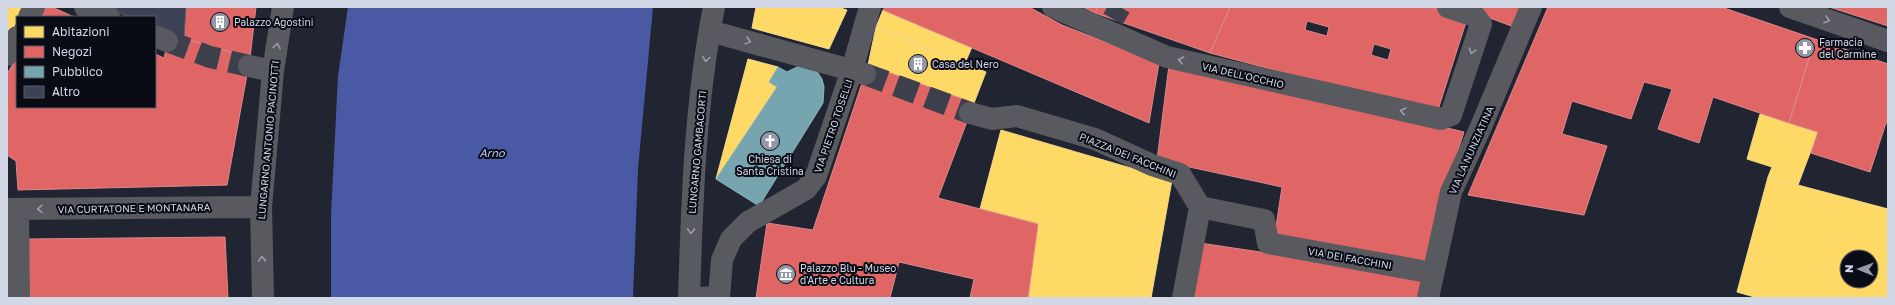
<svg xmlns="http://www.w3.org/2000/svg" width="1895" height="305" font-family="'Golos Text',sans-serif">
<rect width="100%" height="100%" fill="#212431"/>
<path fill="#4959a4" d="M348,7H653L638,169L633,298H331V215L338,76Z"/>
<path fill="#ffd966" stroke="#f2d98d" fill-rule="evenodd" d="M7,7H25L19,17H17V21L7,39Z
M756,7H837L847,10L829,49L752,28Z
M883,10L972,47L965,63L876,27Z
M876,27L986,72L974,103L868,65Z
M748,59L778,67L769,82L777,87L716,179Z
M1760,114L1818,132L1798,185L1768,177L1772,167L1747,159Z
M1001,130L1172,180L1151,298H1028L1038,224L980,209Z
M1768,177L1888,209V298H1758L1737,292ZM1847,257H1871V281H1847Z"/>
<path fill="#e06666" stroke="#dc888d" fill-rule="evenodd" d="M46,7H52L74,17H40Z
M186,7H256L250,58L184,38Z
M885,7H1029L1062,25L1159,63L1149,123L883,10Z
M1083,7H1098L1095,13Z
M1098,7H1230L1210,53L1095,13Z
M1230,7H1431L1467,19L1437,113L1210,53ZM1307,21L1329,27L1327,36L1305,30ZM1374,44L1391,49L1388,60L1371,55Z
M1460,7H1523L1514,27Z
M1548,7H1721L1815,39L1789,123L1713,97L1699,143L1658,129L1672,89L1644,82L1631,119L1572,101L1562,134L1607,146L1584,215L1468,195Z
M1829,7H1888V26L1857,16Z
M170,34L250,58L227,185L18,190L16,161L7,155V74L17,57V107H155V54L164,58Z
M1815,39L1888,64V123H1886L1870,172L1811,153L1818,132L1789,123Z
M868,65L974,103L938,198L1038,224L1028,298H970L974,279L899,262L890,298H756L767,223L813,230Z
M1169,65L1323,99L1464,132L1444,192L1428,267L1274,240L1282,187L1157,160Z
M225,237L228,298H30L28,239Z
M1200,243L1427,277L1423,298H1189Z"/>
<path fill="#76a5af" stroke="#92b4c0" d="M799,66L809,67L818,73L822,79L824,87L823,103L759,206L716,179L777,87L769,82L778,67L787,72Z"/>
<path fill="#3e4257" stroke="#5d5f6b" d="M106,7H186L184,38L155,28V17H130Z"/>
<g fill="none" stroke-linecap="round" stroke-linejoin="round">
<path stroke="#3c3f4c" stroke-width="22" stroke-dasharray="22 11" stroke-linecap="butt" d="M1113,19L1120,7
M167,41L210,57L249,66
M865,74L970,113"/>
<path stroke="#585a5f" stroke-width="22" d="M85,7L109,17
M1053,7L1167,57L1441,119L1451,115L1481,24L1475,16L1448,7
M1790,7L1888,41
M29,17L34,7
M710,31L865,74
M155,36L167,41
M7,55L17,37
M249,66L273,71
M970,113L992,119L1017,116L1095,139L1152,165L1180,174L1200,207L1183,298
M1200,207L1264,220L1268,243L1433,273
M7,209L261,207
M18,210L19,298
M263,298L261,207L273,71L283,7
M689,298C692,201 695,103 714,7
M694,298L719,297L722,260L731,239L748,222L806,189L816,176L852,70L870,7
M1428,298L1451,192L1480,129L1531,7"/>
</g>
<defs><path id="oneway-chevron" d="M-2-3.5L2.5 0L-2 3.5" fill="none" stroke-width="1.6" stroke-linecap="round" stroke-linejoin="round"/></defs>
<g stroke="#9c9faa">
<use href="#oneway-chevron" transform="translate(1827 20) rotate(19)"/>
<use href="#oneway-chevron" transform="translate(748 41) rotate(15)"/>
<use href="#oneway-chevron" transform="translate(277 46) rotate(-81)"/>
<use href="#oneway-chevron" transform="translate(1472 51) rotate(108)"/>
<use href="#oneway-chevron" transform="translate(706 59) rotate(97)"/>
<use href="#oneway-chevron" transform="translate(1181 60) rotate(-167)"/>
<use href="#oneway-chevron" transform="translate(1403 111) rotate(-167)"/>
<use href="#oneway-chevron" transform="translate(40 209) rotate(179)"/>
<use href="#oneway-chevron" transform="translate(691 231) rotate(92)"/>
<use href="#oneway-chevron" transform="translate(262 259) rotate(-92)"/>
</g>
<defs>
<g id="building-disc" transform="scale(1)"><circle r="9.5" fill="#9599a7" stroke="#090b15"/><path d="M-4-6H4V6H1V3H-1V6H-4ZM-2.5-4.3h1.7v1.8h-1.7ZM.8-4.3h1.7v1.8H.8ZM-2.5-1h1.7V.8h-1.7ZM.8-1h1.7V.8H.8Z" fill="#fff"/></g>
<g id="pharmacy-disc" transform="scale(1)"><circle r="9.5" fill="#9599a7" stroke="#090b15"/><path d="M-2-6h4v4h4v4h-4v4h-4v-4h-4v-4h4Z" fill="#fff"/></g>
<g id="church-disc" transform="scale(1)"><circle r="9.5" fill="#9599a7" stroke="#090b15"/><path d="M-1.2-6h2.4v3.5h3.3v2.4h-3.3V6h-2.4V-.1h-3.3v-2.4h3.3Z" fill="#fff"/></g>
<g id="museum-disc" transform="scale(1)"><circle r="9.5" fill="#9599a7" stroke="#090b15"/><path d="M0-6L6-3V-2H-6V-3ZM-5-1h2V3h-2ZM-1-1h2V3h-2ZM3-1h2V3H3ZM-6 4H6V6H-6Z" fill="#fff"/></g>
</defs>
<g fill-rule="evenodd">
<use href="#building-disc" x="220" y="22"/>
<use href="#pharmacy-disc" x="1805" y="48"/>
<use href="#building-disc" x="918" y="64"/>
<use href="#church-disc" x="770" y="141"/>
<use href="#museum-disc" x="786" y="274"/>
</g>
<g text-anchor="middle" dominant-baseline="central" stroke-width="4" stroke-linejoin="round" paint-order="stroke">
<g font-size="10" fill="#d3d8e7" stroke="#090b15" text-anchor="start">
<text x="234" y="22">Palazzo Agostini</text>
<text x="1819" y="42">Farmacia<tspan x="1819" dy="12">del Carmine</tspan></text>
<text x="932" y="64">Casa del Nero</text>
<text x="770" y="159" text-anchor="middle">Chiesa di<tspan x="770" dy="12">Santa Cristina</tspan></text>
<text x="800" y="268">Palazzo Blu - Museo<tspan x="800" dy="12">d'Arte e Cultura</tspan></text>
</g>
<g font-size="10" fill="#d3d8e7" stroke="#090b15">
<text transform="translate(1243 75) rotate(13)">VIA DELL'OCCHIO</text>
<text transform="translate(833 126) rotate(-71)">VIA PIETRO TOSELLI</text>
<text transform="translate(268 140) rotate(-85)">LUNGARNO ANTONIO PACINOTTI</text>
<text transform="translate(1471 150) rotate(-66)">VIA LA NUNZIATINA</text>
<text transform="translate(697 152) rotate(-85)">LUNGARNO GAMBACORTI</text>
<text transform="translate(1128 155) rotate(22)">PIAZZA DEI FACCHINI</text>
<text transform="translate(134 208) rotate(-1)">VIA CURTATONE E MONTANARA</text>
<text transform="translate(1350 258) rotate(10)">VIA DEI FACCHINI</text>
</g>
<g font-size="11" font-style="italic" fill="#c0cdf9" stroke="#090b15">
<text x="492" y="152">Arno</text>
</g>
</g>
<rect width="1895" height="305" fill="none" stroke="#d3d8e7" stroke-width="16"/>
<rect x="16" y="16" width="140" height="92" fill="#090b15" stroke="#5a5d69"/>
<rect x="24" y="26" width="20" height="12" fill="#ffd966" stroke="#5a5d69"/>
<text x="52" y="36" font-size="12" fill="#d3d8e7">Abitazioni</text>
<rect x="24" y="46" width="20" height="12" fill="#e06666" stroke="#5a5d69"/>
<text x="52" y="56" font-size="12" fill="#d3d8e7">Negozi</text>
<rect x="24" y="66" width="20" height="12" fill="#76a5af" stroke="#5a5d69"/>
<text x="52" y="76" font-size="12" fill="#d3d8e7">Pubblico</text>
<rect x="24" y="86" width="20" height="12" fill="#3e4257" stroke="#5a5d69"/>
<text x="52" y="96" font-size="12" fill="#d3d8e7">Altro</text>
<g transform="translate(1859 269) rotate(271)"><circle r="19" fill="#090b15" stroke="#5a5d69"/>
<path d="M0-3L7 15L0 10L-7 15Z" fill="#9599a7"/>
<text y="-6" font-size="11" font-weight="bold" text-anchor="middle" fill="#d3d8e7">N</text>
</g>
</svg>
